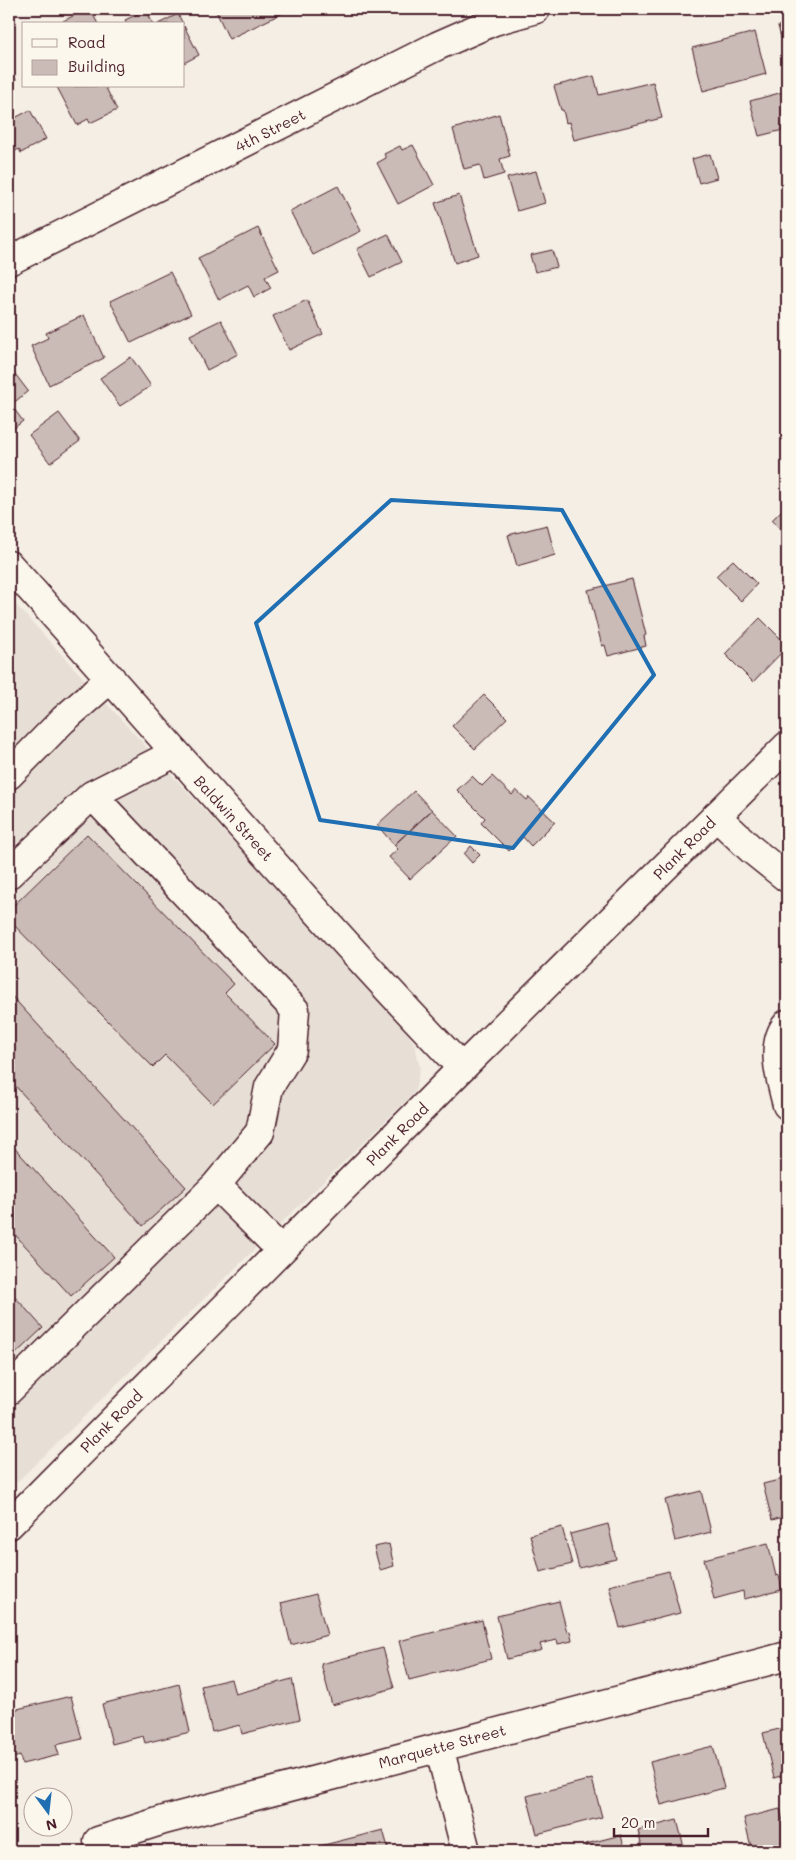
<svg xmlns="http://www.w3.org/2000/svg" width="796" height="1860" font-family="Mali,sans-serif">
<rect width="100%" height="100%" fill="#f4eee4"/>
<filter id="ink" filterUnits="userSpaceOnUse"><feTurbulence type="fractalNoise" baseFrequency=".02" numOctaves="2"/><feDisplacementMap in="SourceGraphic" scale="10" xChannelSelector="R" yChannelSelector="G"/><feConvolveMatrix kernelMatrix="1 2 1 2 8 2 1 2 1" color-interpolation-filters="sRGB"/></filter>
<g filter="url(#ink)">
<path fill="#e7dfd6" d="M9,597L406,1030L415,1045L420,1067L415,1092L9,1490Z"/>
<path fill="#cabbb6" stroke="#4a1f2b" d="M87,9H90L98,24H64L63,21Z
M215,9H288L289,10L229,39Z
M146,10L153,24H127L125,20Z
M178,14L183,24H158Z
M787,23V60L778,26Z
M184,26L199,55L184,63Z
M755,32L766,74L703,91L692,48Z
M9,68L16,80L9,84Z
M594,76L599,95L653,82L662,118L574,140L569,122L566,123L563,110H561L554,86Z
M105,86L117,110L90,123L88,119L77,125L57,87Z
M783,92L787,106V129L759,136L750,101Z
M30,110L46,139L21,153L19,149L9,154V112L13,119Z
M499,114L510,156L500,159L504,174L484,180L480,165L464,169L453,129Z
M413,145L434,185L398,204L377,163L386,158L384,154L400,146L402,150Z
M710,154L717,178L699,183L692,159Z
M536,171L545,203L517,211L507,178Z
M338,186L361,231L313,255L290,211Z
M459,195L478,255L455,263L435,203Z
M258,228L279,270L265,277L271,288L254,297L248,285L219,300L198,258Z
M388,234L402,262L371,277L357,249Z
M552,250L557,267L535,272L530,255Z
M170,272L191,314L131,343L110,301Z
M307,300L323,334L289,350L273,316Z
M84,315L104,358L49,385L31,346L48,338L46,333Z
M221,320L238,354L207,370L190,335Z
M131,357L151,386L120,406L100,378Z
M9,366L28,391L11,405L23,421L9,432Z
M59,413L80,441L50,463L29,435Z
M787,505V536L772,520Z
M547,525L555,555L517,566L508,535Z
M733,560L757,584L741,601L716,576Z
M632,579L646,635L644,636L646,646L608,656L605,645L602,646L588,590Z
M760,618L787,645V647L753,682L725,654Z
M484,695L507,718L475,749L452,726Z
M472,776L482,786L492,776L512,795L516,790L527,800L529,797L555,822L531,846L523,837L509,851L481,823L485,818L457,790Z
M414,791L432,810L394,845L377,825Z
M432,810L457,836L410,879L389,857L398,849L394,845Z
M87,834L234,984L225,993L275,1044L213,1104L165,1055L153,1067L9,920V910Z
M471,846L480,855L472,863L464,854Z
M9,993L186,1187L143,1226L9,1079Z
M9,1142L114,1257L71,1296L9,1228Z
M9,1290L43,1328L9,1360Z
M787,1478V1516L772,1520L763,1484Z
M701,1491L711,1532L675,1541L665,1500Z
M608,1524L616,1559L579,1568L570,1534Z
M562,1527L572,1564L540,1572L530,1535Z
M768,1543L776,1576L779,1575L782,1590L744,1599L743,1591L714,1599L704,1559Z
M389,1544L394,1566L380,1570L374,1547Z
M669,1571L680,1613L620,1628L609,1586Z
M316,1594L327,1635L291,1645L281,1603Z
M559,1601L567,1632L570,1631L572,1641L558,1644L557,1640L540,1644L542,1650L507,1659L497,1616Z
M482,1620L491,1659L409,1680L399,1641Z
M383,1648L394,1688L332,1705L321,1664Z
M231,1679L235,1694L292,1679L300,1719L242,1734L240,1725L212,1732L201,1686Z
M179,1684L190,1732L145,1743L143,1736L112,1744L102,1704Z
M71,1696L82,1739L56,1745L59,1755L22,1764L20,1756L9,1759V1711Z
M787,1727V1774L774,1778L763,1733Z
M713,1746L724,1788L661,1805L650,1762Z
M592,1779L602,1817L537,1834L527,1796Z
M780,1809L787,1837V1851H752L744,1818Z
M677,1820L685,1851H643L638,1830Z
M383,1830L389,1851H317L321,1850L320,1846Z
M621,1835L625,1851H588L586,1844Z"/>
<g fill="none" stroke-linecap="round" stroke-linejoin="round">
<g stroke="#4a1f2b" stroke-width="31">
<path id="minor" d="M9,261L437,46L494,21L536,9
M9,565C160,732 306,905 462,1068
M9,775L63,720L111,678
M92,795L295,1010L292,1050L269,1087L260,1132L216,1185L281,1250
M716,816L752,850L787,878
M9,874L92,795L175,753
M787,1024C769,1046 781,1080 787,1105
M9,1390L216,1185
M439,1747L466,1851
M98,1841L164,1820L787,1656"/>
</g>
<g stroke="#4a1f2b" stroke-width="31">
<path id="major" d="M9,1525L462,1068L787,746"/>
</g>
<use href="#minor" stroke="#fbf7ec" stroke-width="28"/>
<use href="#major" stroke="#fbf7ec" stroke-width="28"/>
</g>
</g>
<path fill="none" stroke="#1f6fb2" stroke-width="4" stroke-linejoin="round" d="M391,500L562,510L654,675L513,848L320,820L256,623Z"/>
<g text-anchor="middle" dominant-baseline="central" stroke-width="4" stroke-linejoin="round" paint-order="stroke">
<g font-size="15" fill="#4a1f2b" stroke="#fbf7ec">
<text transform="translate(270 130) rotate(-27)">4th Street</text>
<text transform="translate(234 818) rotate(48)">Baldwin Street</text>
<text transform="translate(684 848) rotate(-45)">Plank Road</text>
<text transform="translate(397 1134) rotate(-45)">Plank Road</text>
<text transform="translate(111 1421) rotate(-45)">Plank Road</text>
<text transform="translate(442 1746) rotate(-15)">Marquette Street</text>
</g>
</g>
<rect width="796" height="1860" fill="none" stroke="#fbf7ec" stroke-width="30"/>
<rect x="15" y="15" width="766" height="1830" fill="none" stroke="#4a1f2b" stroke-width="2" filter="url(#ink)"/>
<rect x="22" y="22" width="162" height="65" fill="#fbf7ec" stroke="#b4a19f"/>
<rect x="32" y="39" width="25" height="8" fill="#fbf7ec" stroke="#b4a19f"/>
<text x="68" y="48" font-size="15" fill="#4a1f2b">Road</text>
<rect x="32" y="60" width="25" height="15" fill="#cabbb6" stroke="#b4a19f"/>
<text x="68" y="72" font-size="15" fill="#4a1f2b">Building</text>
<g transform="translate(48 1812) rotate(165)"><circle r="24" fill="#fbf7ec" stroke="#b4a19f"/>
<path d="M0-4L9 19L0 12L-9 19Z" fill="#1f6fb2"/>
<text y="-8" font-size="14" font-weight="bold" text-anchor="middle" fill="#4a1f2b">N</text>
</g>
<path d="M614 1828v8h94v-8" fill="none" stroke="#4a1f2b" stroke-width="2.5"/>
<text x="621" y="1828" font-size="15" fill="#4a1f2b" stroke="#fbf7ec" stroke-width="4" paint-order="stroke">20 m</text>
</svg>
